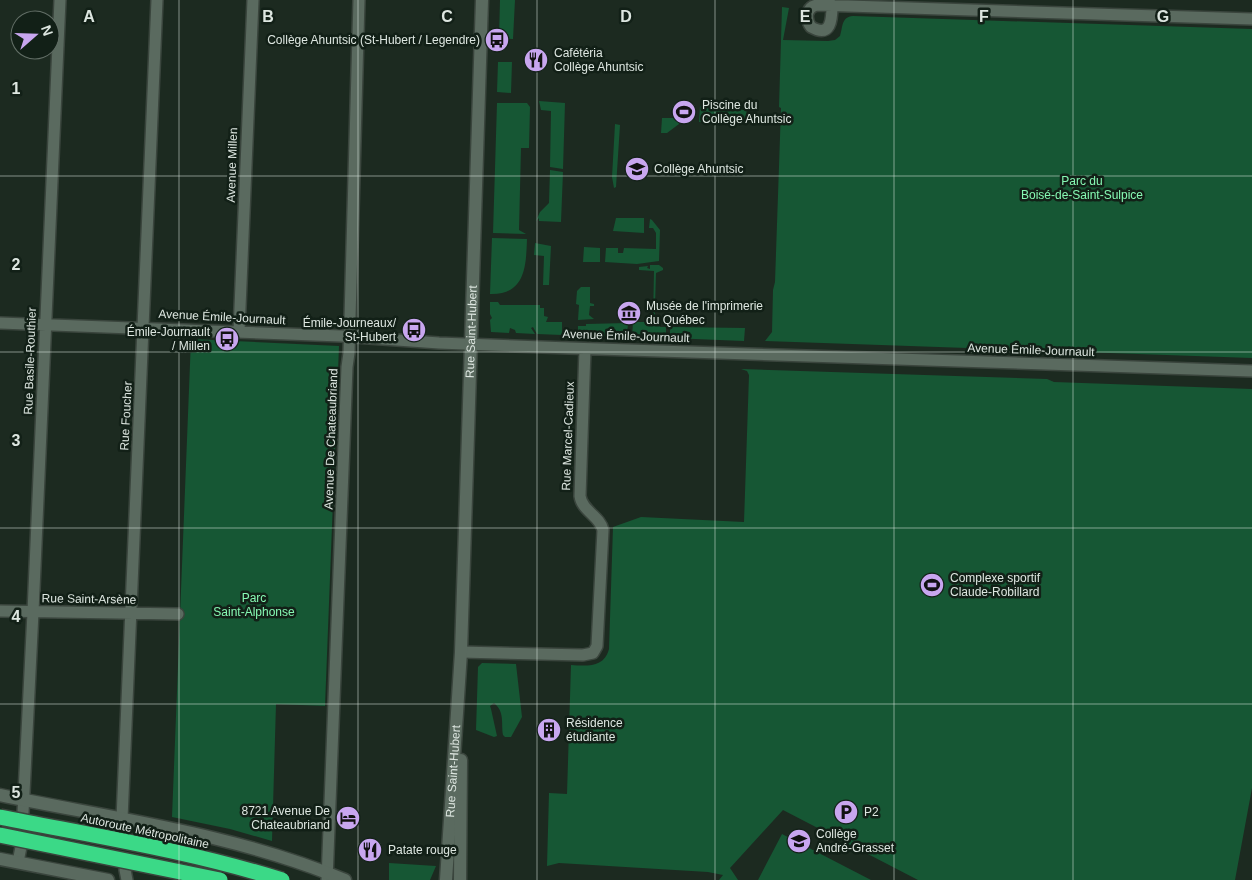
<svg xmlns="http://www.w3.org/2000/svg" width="1252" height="880" font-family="Arial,sans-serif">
<rect width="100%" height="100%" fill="#1c2a20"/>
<path fill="#165734" d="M500,0H515L513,39L499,38Z
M782,7L789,8L783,40L828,41L835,40L840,36C843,27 841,17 853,16L1252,29V358L765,341L772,332L773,290L775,282L781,108L779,107Z
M498,62H512L511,93L497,92Z
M539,101L565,103L563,169L550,167L551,111L541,110Z
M497,103H527L530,107L529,148H521L519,230L526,234L493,233Z
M700,106L742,108V110H747L745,119L739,123L699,122Z
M662,118H679V124L667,133H661Z
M615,124L620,125L616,187L614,188L612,177Z
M550,170L563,172L561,222L539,221V218L536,221L540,212L549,203Z
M616,218H644V233L613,231Z
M650,219L652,220L660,230L659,261L637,264L605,262L606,248H618V253H623L624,248L656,249V233L653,228H649Z
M492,238L527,239C526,265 526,295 490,294Z
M535,243L551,246L549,285H543L544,256L534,255Z
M584,247L600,248V262H583Z
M650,265H659L663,268V270L656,273L655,306L661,304V312H655V320H653L654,271L639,270V267L648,266L647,268L650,269Z
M581,287H590V303L594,304V306H590L589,315L594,319L578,320L579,305L576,304L577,291Z
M490,302H498L500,305H540V308H544V316L548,317L546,322H562V335L537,334L533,327L531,328L535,334L516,333L515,330L510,328L509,333L491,332L490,320L492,318L490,314Z
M633,322H660V327H666V338L632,337Z
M628,323L627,337L578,335V326H586V324Z
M670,327L745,328L744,341L670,338Z
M191,339L339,346L325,706L276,704L272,841L230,829L172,817Z
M741,369L1047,379L1054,382L1252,389V788L1235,880H918L783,810L730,868L738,880H719L723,875L708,872L559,863L547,866L549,793L567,794L571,665C587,666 604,668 609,649L613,527L641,517L744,522L749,375L747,371Z
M482,663L516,664L522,717L511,737H505L503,735C501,723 505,712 494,703L490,706L491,709L497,736L494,737L476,730L478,667Z
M782,834L871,880H758Z
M389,863L436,866L430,880H389Z"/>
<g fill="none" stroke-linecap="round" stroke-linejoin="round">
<g stroke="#3a453d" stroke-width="14">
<path id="minor" d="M832,5C832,20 831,38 811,27C805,19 806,7 817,5L1252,19
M0,323L341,336L439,343L569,348L1252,371
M239,331L253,0
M0,611L178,614
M461,652L583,655L593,653L597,646L603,530C600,516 582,511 580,496L585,349
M23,813L33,612L60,0
M122,833V819L157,0
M18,862L21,847
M125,870L127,880
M327,880L347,367L349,353L359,0"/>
</g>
<g stroke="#3a453d" stroke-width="15">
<g id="secondary">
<path d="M0,795C116,819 235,834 345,880"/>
<path d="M0,859L108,880"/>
<path id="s1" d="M446,880L461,652L482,0"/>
<path d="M460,880L461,760"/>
</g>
</g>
<use href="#minor" stroke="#5a6a5f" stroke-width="11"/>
<use href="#secondary" stroke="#5a6a5f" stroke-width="12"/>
<g stroke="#3a453d" stroke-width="18" stroke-linecap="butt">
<path id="motorway-bridge" d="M0,817C95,836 190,851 282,880
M0,835L220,880"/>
</g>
<use href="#motorway-bridge" stroke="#3bd987" stroke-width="15"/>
</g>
<path fill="none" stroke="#dde6e0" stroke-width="1" stroke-opacity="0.55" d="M179,0V880M358,0V880M537,0V880M715,0V880M894,0V880M1073,0V880M0,176H1252M0,352H1252M0,528H1252M0,704H1252"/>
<defs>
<g id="bus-disc" transform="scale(1.25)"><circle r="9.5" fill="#c8a6ef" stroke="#122017"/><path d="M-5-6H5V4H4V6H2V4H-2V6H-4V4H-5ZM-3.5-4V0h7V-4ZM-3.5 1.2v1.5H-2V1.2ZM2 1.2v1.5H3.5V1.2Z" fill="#111"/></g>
<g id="restaurant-disc" transform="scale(1.25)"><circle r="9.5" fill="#c8a6ef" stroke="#122017"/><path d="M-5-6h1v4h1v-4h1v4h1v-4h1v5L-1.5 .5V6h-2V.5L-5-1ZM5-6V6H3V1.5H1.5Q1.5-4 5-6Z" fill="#111"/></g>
<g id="stadium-disc" transform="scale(1.25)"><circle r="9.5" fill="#c8a6ef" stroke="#122017"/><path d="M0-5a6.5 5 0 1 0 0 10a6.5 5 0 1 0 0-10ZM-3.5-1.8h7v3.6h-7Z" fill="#111"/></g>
<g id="university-disc" transform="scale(1.25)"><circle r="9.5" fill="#c8a6ef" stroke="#122017"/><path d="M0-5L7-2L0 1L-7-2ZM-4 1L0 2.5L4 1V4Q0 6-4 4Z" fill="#111"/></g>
<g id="museum-disc" transform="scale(1.25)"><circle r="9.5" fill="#c8a6ef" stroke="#122017"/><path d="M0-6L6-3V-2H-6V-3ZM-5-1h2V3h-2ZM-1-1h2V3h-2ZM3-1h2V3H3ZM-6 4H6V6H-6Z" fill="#111"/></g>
<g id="building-disc" transform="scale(1.25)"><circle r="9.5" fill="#c8a6ef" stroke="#122017"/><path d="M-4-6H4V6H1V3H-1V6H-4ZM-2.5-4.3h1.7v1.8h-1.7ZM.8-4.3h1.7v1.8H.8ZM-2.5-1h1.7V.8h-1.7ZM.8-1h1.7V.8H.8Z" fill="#111"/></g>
<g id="parking-disc" transform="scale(1.25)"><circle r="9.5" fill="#c8a6ef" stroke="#122017"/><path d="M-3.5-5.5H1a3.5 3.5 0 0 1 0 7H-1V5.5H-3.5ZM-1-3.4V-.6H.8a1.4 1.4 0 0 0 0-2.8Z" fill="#111"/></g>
<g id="hotel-disc" transform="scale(1.25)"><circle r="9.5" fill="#c8a6ef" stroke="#122017"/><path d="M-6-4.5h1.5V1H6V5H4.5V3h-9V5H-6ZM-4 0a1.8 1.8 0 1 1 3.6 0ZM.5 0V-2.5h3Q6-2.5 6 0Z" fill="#111"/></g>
</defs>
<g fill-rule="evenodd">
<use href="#bus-disc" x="497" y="40"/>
<use href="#restaurant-disc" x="536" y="60"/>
<use href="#stadium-disc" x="684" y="112"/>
<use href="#university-disc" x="637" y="169"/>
<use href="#museum-disc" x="629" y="313"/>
<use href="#bus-disc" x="414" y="330"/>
<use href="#bus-disc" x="227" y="339"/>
<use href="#stadium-disc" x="932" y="585"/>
<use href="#building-disc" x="549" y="730"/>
<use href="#parking-disc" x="846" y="812"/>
<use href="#hotel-disc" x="348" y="818"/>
<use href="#university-disc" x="799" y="841"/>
<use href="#restaurant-disc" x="370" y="850"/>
</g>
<g text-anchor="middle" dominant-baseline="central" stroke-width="5" stroke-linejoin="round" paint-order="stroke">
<g font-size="12" fill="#dde6e0" stroke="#122017" text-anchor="start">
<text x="480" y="40" text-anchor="end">Collège Ahuntsic (St-Hubert / Legendre)</text>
<text x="554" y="53">Cafétéria<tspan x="554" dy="14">Collège Ahuntsic</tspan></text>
<text x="702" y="105">Piscine du<tspan x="702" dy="14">Collège Ahuntsic</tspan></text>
<text x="654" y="169">Collège Ahuntsic</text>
<text x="646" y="306">Musée de l'imprimerie<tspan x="646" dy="14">du Québec</tspan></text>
<text x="396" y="323" text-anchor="end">Émile-Journeaux/<tspan x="396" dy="14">St-Hubert</tspan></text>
<text x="210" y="332" text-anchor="end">Émile-Journault<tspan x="210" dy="14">/ Millen</tspan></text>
<text x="950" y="578">Complexe sportif<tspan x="950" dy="14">Claude-Robillard</tspan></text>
<text x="566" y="723">Résidence<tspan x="566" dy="14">étudiante</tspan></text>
<text x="330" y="811" text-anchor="end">8721 Avenue De<tspan x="330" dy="14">Chateaubriand</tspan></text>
<text x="864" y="812">P2</text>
<text x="816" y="834">Collège<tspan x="816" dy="14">André-Grasset</tspan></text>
<text x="388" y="850">Patate rouge</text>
</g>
<g font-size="12" fill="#dde6e0" stroke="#122017">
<text transform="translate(232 165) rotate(-88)">Avenue Millen</text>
<text transform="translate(222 317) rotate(3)">Avenue Émile-Journault</text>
<text stroke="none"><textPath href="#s1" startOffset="549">Rue Saint-Hubert</textPath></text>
<text transform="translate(626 336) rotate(2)">Avenue Émile-Journault</text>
<text transform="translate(1031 350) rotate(2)">Avenue Émile-Journault</text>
<text transform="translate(30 361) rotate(-88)">Rue Basile-Routhier</text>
<text transform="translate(126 416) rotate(-87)">Rue Foucher</text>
<text transform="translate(568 436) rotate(-88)">Rue Marcel-Cadieux</text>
<text transform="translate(331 439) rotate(-88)">Avenue De Chateaubriand</text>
<text transform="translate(89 599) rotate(1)">Rue Saint-Arsène</text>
<text stroke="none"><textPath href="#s1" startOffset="109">Rue Saint-Hubert</textPath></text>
<text transform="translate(145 831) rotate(12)">Autoroute Métropolitaine</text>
</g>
<g font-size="12" fill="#86f8b3" stroke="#122017">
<text x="1082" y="181">Parc du<tspan x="1082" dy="14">Boisé-de-Saint-Sulpice</tspan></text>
<text x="254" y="598">Parc<tspan x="254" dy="14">Saint-Alphonse</tspan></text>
</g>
</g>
<g font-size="16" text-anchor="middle" font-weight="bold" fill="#dde6e0" stroke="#122017" stroke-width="5" stroke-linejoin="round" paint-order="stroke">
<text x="89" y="22">A</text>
<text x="268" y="22">B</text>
<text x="447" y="22">C</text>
<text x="626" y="22">D</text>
<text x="805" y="22">E</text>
<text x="984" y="22">F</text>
<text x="1163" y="22">G</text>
<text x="16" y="94">1</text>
<text x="16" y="270">2</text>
<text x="16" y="446">3</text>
<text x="16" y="622">4</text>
<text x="16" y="798">5</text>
</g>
<g transform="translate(35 35) rotate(70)"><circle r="24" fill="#122017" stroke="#636f67"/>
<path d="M0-4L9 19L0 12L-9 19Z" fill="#c8a6ef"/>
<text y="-8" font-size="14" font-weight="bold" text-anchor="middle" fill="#dde6e0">N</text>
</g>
</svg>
